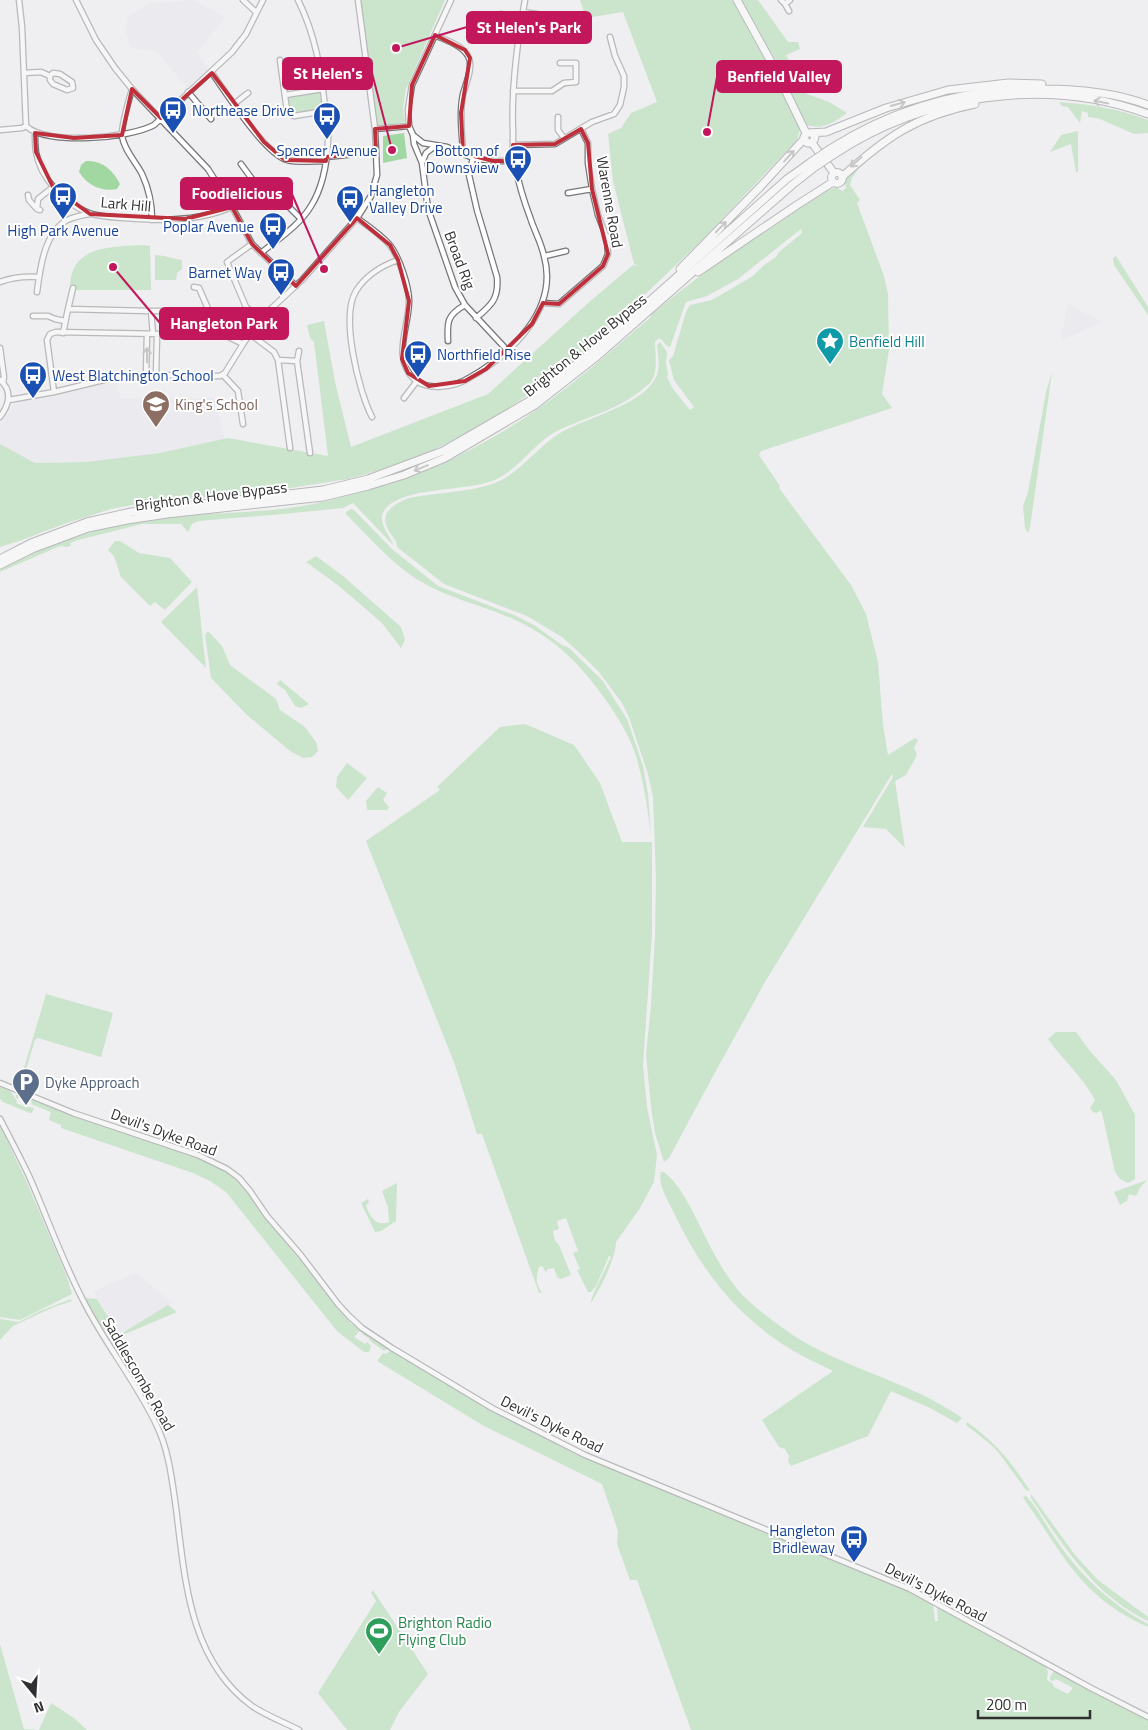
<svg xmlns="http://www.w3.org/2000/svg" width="1148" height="1730" font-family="'Titillium Web',sans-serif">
<rect width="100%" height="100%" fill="#efeff1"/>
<path fill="#e4e4ed" d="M193,0L225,17L197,53L209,69L188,89L157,51L131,48L126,34L128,16L149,4Z
M1067,305H1071L1101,322L1061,341Z
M117,381L120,398H215L225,440L160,453L87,462L35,463L0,444V426L15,403Z
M136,1273L172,1303L111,1340L107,1334L109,1329L108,1317L94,1291Z"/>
<path fill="#a1d7a0" d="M361,0H445L406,89L403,108L405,122L378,127Z
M580,0H732L771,71L800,129L797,140L701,241L588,349L563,370L499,415L434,450L405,462L370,473L348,479L264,492L138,504L111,509L67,523L19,541L0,547V444L35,463L87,462L160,453L228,438L328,456L314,342L310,338L307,325L324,321L335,382L351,447L488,394L588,303L633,265L638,266L634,264L613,181L608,134L621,128L631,113L657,102L623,12L586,18Z
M741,0H758L788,42H798L800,49L786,55L807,94L829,102L847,113C832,123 825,130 806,125L779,66Z
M320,92L322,110L290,113L288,96Z
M1059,102C1089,104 1120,109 1148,120V133L1134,134L1100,119L1088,117V113L1082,111L1080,123L1068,107L1062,106Z
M1078,131V172H1076L1071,144L1050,152L1061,135Z
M404,133L407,158L383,163V136Z
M86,161C102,160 113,170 120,184L117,189C102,192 88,186 79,172L81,165Z
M863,162L852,178L850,185L860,200L857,203L884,276L888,294L889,350L882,394L892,408L761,451L759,455L780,486L779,488L851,585L866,614L878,662L883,725L888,755L915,738L918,740L914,748L917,755L906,775L895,781L905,848L886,829L863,827L893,777L892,774L765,982L712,1078L669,1158L664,1162L655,1133L651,1107L646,1055L651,1005L655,935L656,879L653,797L648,774L629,717L622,703L599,672L580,653L562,637L527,616L444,584L397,547C397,541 394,538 390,533C378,514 391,506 406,499C433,492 472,493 497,482C521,472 537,447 560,433C585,418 640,406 655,379C661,370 658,356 657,345L660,342L667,352L666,363L668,374L667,377L673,389L690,410L694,407L674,380L669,360L673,356L686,312L690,305L712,300L753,276L764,265L776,257L779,252L802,233L801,229L738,279L707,296L686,302L670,347C664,346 664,340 659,338L655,342C655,353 658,370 652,380C651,383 646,386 644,388C619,410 585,417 555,432C532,445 518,471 492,481C465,491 405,487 386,508C375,520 389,534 394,546L353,503L343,508L283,514L198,521L192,524L188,532L181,524H142L78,540L70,543L71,545L68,547L60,546L0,572V570C49,543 106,524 162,517C212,512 263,514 313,504C355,495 396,481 436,465L438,466C480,446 520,423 557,395C589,371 620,343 651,317L650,315C689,284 729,253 770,225C790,211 813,195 836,187L842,191L846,188C842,175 854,169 863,162Z
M142,245L150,246L151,290H70C69,246 108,247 142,245Z
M155,255C165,255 172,259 182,260V269L177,273L176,280H155Z
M1116,256L1148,307V315L1114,265L1113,258Z
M1052,372L1030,527L1028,533L1025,528L1023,506L1028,492L1046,392Z
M351,509L354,510L392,549L438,586L514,615L534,625L562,645L569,648L602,680L627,719L643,766L648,794L651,838C648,810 644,783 636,756C631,739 621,723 612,709C585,669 558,639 513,619C482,605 447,598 418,580C391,563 369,537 346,514V512Z
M115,541H120L139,553L170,558L192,582L165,610L155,602L150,606L121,577L114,556L108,550Z
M316,556L343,576L401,627L405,640L401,648L382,623L339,586L306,562Z
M197,587L206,668L161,622Z
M208,631L222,646L230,665L276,699L280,710L305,727L316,742L318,751L312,757L303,758L290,751L247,715L211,678L205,635Z
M280,680L309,704L301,708L295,706L285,690L277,684Z
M525,724L574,745L600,783L622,842H652V934L643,1065L647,1107L657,1155L654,1182L640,1208L616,1242C615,1261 601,1287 591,1303C590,1298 607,1266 611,1257L609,1256L596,1286L591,1292H588L577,1270L580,1269L573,1253L578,1251L566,1218L557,1221L559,1229L553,1231L555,1241L559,1245L571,1275L561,1279L557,1277L554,1268L548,1269L546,1272L542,1266L539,1267C536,1276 535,1285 542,1292L539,1293L482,1134H477L455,1065L366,841L440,790L437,787L500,727Z
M347,763L367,778L348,800L336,787L337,777Z
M378,787L387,793L383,800L389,807L387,810H367L366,801Z
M46,994L113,1013L101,1057L38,1038L35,1040L20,1089L18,1088Z
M1056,1032H1076L1090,1051L1116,1080L1135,1115V1179L1128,1183L1120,1179L1115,1172L1102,1113L1100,1110L1097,1113L1093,1112L1090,1108L1095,1100C1083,1077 1063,1060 1048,1039Z
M0,1084L10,1090L17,1101L16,1103L21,1105L23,1104L22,1106L34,1108L32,1113H30L3,1102L0,1099Z
M19,1093L116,1130L198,1157L225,1171L246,1188L267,1220L301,1258L331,1299L342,1312L352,1319L350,1323L354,1325L356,1324L388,1347V1349L384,1351L369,1340V1338L363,1335V1334L360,1331L354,1337L365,1344L367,1342L371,1346L369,1352H364L337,1331L226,1192L210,1181L193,1173L61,1128V1125L49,1120L51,1112L31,1104L32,1102L27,1099L26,1101L24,1100L25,1098L19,1096L18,1099L16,1098V1095Z
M0,1126L24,1176L67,1277L72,1294L20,1320L0,1317Z
M661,1172H664C679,1184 687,1201 696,1218C711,1248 726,1282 752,1304C773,1322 796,1339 821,1351C867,1374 920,1388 962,1418L957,1423L930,1408L891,1391L868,1436L791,1466L788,1461L789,1456L785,1449L779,1447L762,1420L833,1371C820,1364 805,1358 792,1350C737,1317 700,1269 673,1211C668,1201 657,1183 661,1172Z
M1147,1180L1140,1188L1136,1196L1129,1194L1127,1201L1120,1205L1114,1192Z
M397,1183L396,1221L381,1231L375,1232L361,1203L368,1199L369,1202L366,1206C370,1217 377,1227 389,1222L388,1207L382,1191Z
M86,1298L97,1299L108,1317L109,1328L102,1330L85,1300Z
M71,1299L72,1301L54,1307L13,1326L0,1340V1319L19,1322L40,1311Z
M168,1305L177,1312L111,1340Z
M391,1350L487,1407L586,1458L917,1595L933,1603L935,1621H938L937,1608L939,1607L1046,1666L1048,1672L1047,1680L1052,1683L1054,1687L1068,1694L1073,1688L1056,1679L1052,1681L1050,1680V1677L1054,1671L1148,1719V1730H691L637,1580H630L617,1544L618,1531L602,1484L484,1426L377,1361L383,1353L386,1354Z
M967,1422C997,1444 1010,1460 1030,1491L1026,1490L999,1453C990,1443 978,1434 966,1425Z
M1031,1494L1075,1555L1098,1580L1148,1617V1621C1095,1596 1063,1546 1031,1498Z
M1026,1496C1039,1510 1047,1528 1059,1544C1082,1577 1112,1605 1148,1624V1627C1080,1597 1064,1555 1024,1499L1023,1497Z
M373,1590L428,1674L399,1712L390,1730H347L318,1693L376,1601L371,1593Z
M0,1644L24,1729L39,1730H0Z
M51,1703L74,1718L87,1730H39Z"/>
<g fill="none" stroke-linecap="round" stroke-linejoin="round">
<g stroke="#777779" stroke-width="7">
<path id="minor" d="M19,0L22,27L26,126
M76,0L96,40L115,68L132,89L208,169L232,207L252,244L296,286
M243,0L256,12
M781,0L785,4L790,0
M785,4L789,11
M523,12L582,21
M501,14L522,18
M435,35C445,40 462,45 468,56C474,66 466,83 463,94C459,113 462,133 463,153
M280,60L287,111L290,114L294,116L325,111
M24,73L41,72L50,76L53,73L60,74L72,82L73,88L67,90L53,84L50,80V76
M212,73C227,94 264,153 287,160C300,163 313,161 326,161
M132,89C129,100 121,126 122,136C124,150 136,162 142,174C149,189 152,204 152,220
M513,91H552L564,83L576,82V63H560
M188,92L211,119
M285,95L323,89
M234,104L248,93
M558,117V130L564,138
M26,126C46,146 131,138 154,125L232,52L246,34L263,0
M409,126L408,109L412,85L451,0
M375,129L409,126L413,135L423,143L447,147L473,158L493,161H514
M0,130L22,128L26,126
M35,133C35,139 35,146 36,152C40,178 65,204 89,213C103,218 127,218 142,219C172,221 204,219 232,207
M413,135L414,144L422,163L428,209L455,287L465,305L507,350
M513,145L555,144L592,122L614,114L620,105L624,87V76L615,56L610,37
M326,157L376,152
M473,158L469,175L477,210L497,277C499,298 492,305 476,318
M422,163L426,153L435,146
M241,164L266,198L274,192L301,219
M568,193L592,189
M28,195L29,200L37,209
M40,210L37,209L38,199L53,187
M357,218C368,226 380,234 389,244C399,256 409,286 409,301C409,328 391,358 415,380C429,391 455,387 469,378C512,354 559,309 544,256C541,242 534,230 530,217C523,199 518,180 514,162C512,152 513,142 513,132C511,88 517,43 525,0
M252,244L227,262L246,307L260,319
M261,253C278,239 299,226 311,206C323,187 327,163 328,141C329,130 326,118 325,107C321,69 315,34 298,0
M545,256L566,251
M0,282C13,277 25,276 39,277
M194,287L199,288L209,311
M37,292C40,269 44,233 67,220C74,217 83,215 90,214
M543,303L559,304L603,266L608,254L607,238L598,215L592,189L588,163V143L581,129
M68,309L73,288
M33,316H48L55,319L65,321
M63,333L68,309L149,311
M153,334L151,311H209L218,335
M250,334L274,352L278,360L290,448
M448,341C447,322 447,315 465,305
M0,348L4,377L3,382
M278,360L297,361L310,453
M297,361L299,351
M146,375L147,334
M156,375L157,335
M223,375L238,391L243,424
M0,380C13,391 9,405 0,417
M54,392L47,340L50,334L56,332L218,335L227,336L243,344
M404,398L417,381
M9,400L54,392L116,377L146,375L220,376L225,373L243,344L260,319L302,280L357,218L371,196L377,175L375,129L358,0
M372,417C359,392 340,317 356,291C366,275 381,266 398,260
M0,1083L73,1113L198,1155L227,1169L239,1178L250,1191L267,1216L300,1254L338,1304L349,1316L362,1328L392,1348L492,1408L585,1455L910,1589L1091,1688L1148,1717
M0,1119C10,1138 20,1157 29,1176C48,1219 63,1263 85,1304C106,1345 136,1382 156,1424C169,1450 172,1480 176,1508C185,1579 189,1660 252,1706C267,1716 284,1722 299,1730"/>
</g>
<g stroke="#777779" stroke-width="9">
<path id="highway" d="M737,0L775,69L806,133
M812,133L815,137L814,140L811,143H807L804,137L807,133L826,132L886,108L948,90L1008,83L1042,84
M812,143L834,173
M830,149C894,108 967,88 1043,89C1079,89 1114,92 1148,105
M833,155C923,95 1045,76 1148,114
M831.5 178a5.5 5.5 0 1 1 11 0a5.5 5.5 0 1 1-11 0Z
M842,177C886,137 916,116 975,104
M680,269L761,186L804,139
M698,272L797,205L833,182
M0,559L31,543L87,522L131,512L323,490L368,479L443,451L531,400L591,353L787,179L811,162
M0,565L32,549L88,528L127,520L167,514L323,497L368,486L404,475L445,458L535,405L595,358L792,185L815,167"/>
</g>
<use href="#minor" stroke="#fff" stroke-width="4.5"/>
<use href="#highway" stroke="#fff" stroke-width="7"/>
<g stroke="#777779" stroke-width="9" stroke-linecap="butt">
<path id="highway-bridge" d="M811,162L830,149
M815,167L833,155"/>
</g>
<use href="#highway-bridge" stroke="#fff" stroke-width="7"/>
</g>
<defs><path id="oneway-shaft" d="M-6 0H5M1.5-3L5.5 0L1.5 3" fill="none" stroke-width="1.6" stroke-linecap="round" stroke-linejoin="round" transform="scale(1.25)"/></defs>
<g stroke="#989898">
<use href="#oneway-shaft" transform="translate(1101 102) rotate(-169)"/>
<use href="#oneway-shaft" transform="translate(898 104) rotate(-16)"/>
<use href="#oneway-shaft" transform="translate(789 156) rotate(-48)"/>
<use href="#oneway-shaft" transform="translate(856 162) rotate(138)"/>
<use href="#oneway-shaft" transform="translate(721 227) rotate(-46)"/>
<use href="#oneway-shaft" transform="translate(147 355) rotate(-90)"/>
<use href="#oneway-shaft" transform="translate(421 468) rotate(158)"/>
</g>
<path d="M0 0H1148V1730H0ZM435,35L465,50L470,58L461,113L463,153L493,161H514L513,145L555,144L581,129L588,143L592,189L608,254L603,266L559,304L543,303L532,324L486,369L465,381L429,386L408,373L402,359L409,301L398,260L390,245L357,218L296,286L252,244L232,207L185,219L90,214L53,187L36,152L35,133L74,138L122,135L132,89L161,118L212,73L264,142L285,160L326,161V157L376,152L375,129L409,126L412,85Z" fill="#efeff1" fill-opacity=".55" fill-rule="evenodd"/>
<path fill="none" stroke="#bf2f3b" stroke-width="4" stroke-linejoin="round" d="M435,35L465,50L470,58L461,113L463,153L493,161H514L513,145L555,144L581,129L588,143L592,189L608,254L603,266L559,304L543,303L532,324L486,369L465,381L429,386L408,373L402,359L409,301L398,260L390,245L357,218L296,286L252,244L232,207L185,219L90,214L53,187L36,152L35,133L74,138L122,135L132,89L161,118L212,73L264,142L285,160L326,161V157L376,152L375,129L409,126L412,85Z"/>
<defs>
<g id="bus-pin" transform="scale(1.4375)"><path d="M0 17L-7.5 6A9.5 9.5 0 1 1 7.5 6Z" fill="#1a4fb4" stroke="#fff"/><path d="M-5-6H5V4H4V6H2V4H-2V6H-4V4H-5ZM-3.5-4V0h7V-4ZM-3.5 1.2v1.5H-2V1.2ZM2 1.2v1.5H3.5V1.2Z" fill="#fff"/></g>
<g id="sight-pin" transform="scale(1.4375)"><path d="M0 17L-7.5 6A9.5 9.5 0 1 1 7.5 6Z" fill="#0f9aa8" stroke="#fff"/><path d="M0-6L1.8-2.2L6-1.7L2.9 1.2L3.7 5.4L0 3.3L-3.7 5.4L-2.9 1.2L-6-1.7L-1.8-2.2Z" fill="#fff"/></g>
<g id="school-pin" transform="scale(1.4375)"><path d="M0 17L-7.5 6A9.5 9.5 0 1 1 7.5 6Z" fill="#8d6e63" stroke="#fff"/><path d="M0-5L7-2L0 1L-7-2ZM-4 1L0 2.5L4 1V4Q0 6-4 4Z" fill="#fff"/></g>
<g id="parking-pin" transform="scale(1.4375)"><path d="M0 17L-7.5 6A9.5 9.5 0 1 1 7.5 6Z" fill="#5c6f8a" stroke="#fff"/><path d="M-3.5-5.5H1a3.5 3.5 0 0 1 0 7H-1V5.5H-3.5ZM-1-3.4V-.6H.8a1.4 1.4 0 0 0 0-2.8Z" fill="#fff"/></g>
<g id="stadium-pin" transform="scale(1.4375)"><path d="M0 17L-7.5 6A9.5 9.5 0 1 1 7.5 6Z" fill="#2e9e5b" stroke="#fff"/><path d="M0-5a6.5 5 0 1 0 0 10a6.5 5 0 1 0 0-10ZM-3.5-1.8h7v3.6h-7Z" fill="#fff"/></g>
</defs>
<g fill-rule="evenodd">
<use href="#bus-pin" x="173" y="110"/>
<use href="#bus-pin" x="327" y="116"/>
<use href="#bus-pin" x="518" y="159"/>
<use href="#bus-pin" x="63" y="196"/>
<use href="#bus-pin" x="350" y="199"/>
<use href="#bus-pin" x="273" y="226"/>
<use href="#bus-pin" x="281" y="272"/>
<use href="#sight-pin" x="830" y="341"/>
<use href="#bus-pin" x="418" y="354"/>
<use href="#bus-pin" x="33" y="375"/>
<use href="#school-pin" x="156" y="404"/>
<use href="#parking-pin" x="26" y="1082"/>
<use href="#bus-pin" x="854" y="1539"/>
<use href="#stadium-pin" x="379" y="1631"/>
</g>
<g text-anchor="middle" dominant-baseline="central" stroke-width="4" stroke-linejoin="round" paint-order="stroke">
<g font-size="15" fill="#164399" stroke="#fff" text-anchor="start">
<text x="192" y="110">Northease Drive</text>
<text x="327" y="150" text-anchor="middle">Spencer Avenue</text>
<text x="499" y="150" text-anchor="end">Bottom of<tspan x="499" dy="17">Downsview</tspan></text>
<text x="369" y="190">Hangleton<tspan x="369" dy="17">Valley Drive</tspan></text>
<text x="254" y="226" text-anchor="end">Poplar Avenue</text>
<text x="63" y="230" text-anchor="middle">High Park Avenue</text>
<text x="262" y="272" text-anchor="end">Barnet Way</text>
<text x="437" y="354">Northfield Rise</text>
<text x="52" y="375">West Blatchington School</text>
<text x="835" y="1530" text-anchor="end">Hangleton<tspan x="835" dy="17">Bridleway</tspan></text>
</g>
<g font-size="15" fill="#303031" stroke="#fff">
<text transform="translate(610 202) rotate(80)">Warenne Road</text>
<text transform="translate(126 204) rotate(5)">Lark Hill</text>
<text transform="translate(460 260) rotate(69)">Broad Rig</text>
<text transform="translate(585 345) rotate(-39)">Brighton &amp; Hove Bypass</text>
<text transform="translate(211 496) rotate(-7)">Brighton &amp; Hove Bypass</text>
<text transform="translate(164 1132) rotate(20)">Devil's Dyke Road</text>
<text transform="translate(139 1374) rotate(60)">Saddlescombe Road</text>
<text transform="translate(552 1424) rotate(26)">Devil's Dyke Road</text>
<text transform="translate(936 1592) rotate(27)">Devil's Dyke Road</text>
</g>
<g font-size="15" fill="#0d838f" stroke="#fff" text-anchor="start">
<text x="849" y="341">Benfield Hill</text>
</g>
<g font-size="15" fill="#785e54" stroke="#fff" text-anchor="start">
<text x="175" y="404">King's School</text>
</g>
<g font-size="15" fill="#4e5e75" stroke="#fff" text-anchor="start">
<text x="45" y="1082">Dyke Approach</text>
</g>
<g font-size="15" fill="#27864d" stroke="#fff" text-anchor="start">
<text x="398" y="1622">Brighton Radio<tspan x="398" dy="17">Flying Club</tspan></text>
</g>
</g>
<path fill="none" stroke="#c2185b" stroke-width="2" d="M396 48L467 27M392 150L372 73M707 132L717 77M324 269L292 194M113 267L160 323"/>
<g fill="#c2185b" stroke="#fff" stroke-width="2">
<circle cx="396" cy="48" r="5"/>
<circle cx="392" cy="150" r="5"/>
<circle cx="707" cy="132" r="5"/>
<circle cx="324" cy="269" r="5"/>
<circle cx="113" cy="267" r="5"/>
</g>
<g fill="#c2185b" stroke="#c2185b" stroke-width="2">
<rect x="467" y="12" width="124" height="31" rx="5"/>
<rect x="283" y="58" width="89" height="31" rx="5"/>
<rect x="717" y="61" width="124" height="31" rx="5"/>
<rect x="181" y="178" width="111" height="31" rx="5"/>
<rect x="160" y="308" width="128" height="31" rx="5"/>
</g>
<g font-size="16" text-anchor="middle" font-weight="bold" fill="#fff">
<text x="529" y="33">St Helen's Park</text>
<text x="328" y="79">St Helen's</text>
<text x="779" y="82">Benfield Valley</text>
<text x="237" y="199">Foodielicious</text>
<text x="224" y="329">Hangleton Park</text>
</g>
<g transform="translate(35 1695) rotate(162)" stroke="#ffffff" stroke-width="4" paint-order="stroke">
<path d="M0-4L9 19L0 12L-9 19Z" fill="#303031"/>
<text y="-8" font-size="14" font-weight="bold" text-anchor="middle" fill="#303031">N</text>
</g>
<path d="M978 1710v8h112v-8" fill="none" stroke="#303031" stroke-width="2.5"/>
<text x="986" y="1710" font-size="15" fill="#303031" stroke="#ffffff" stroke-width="4" paint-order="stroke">200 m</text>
</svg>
